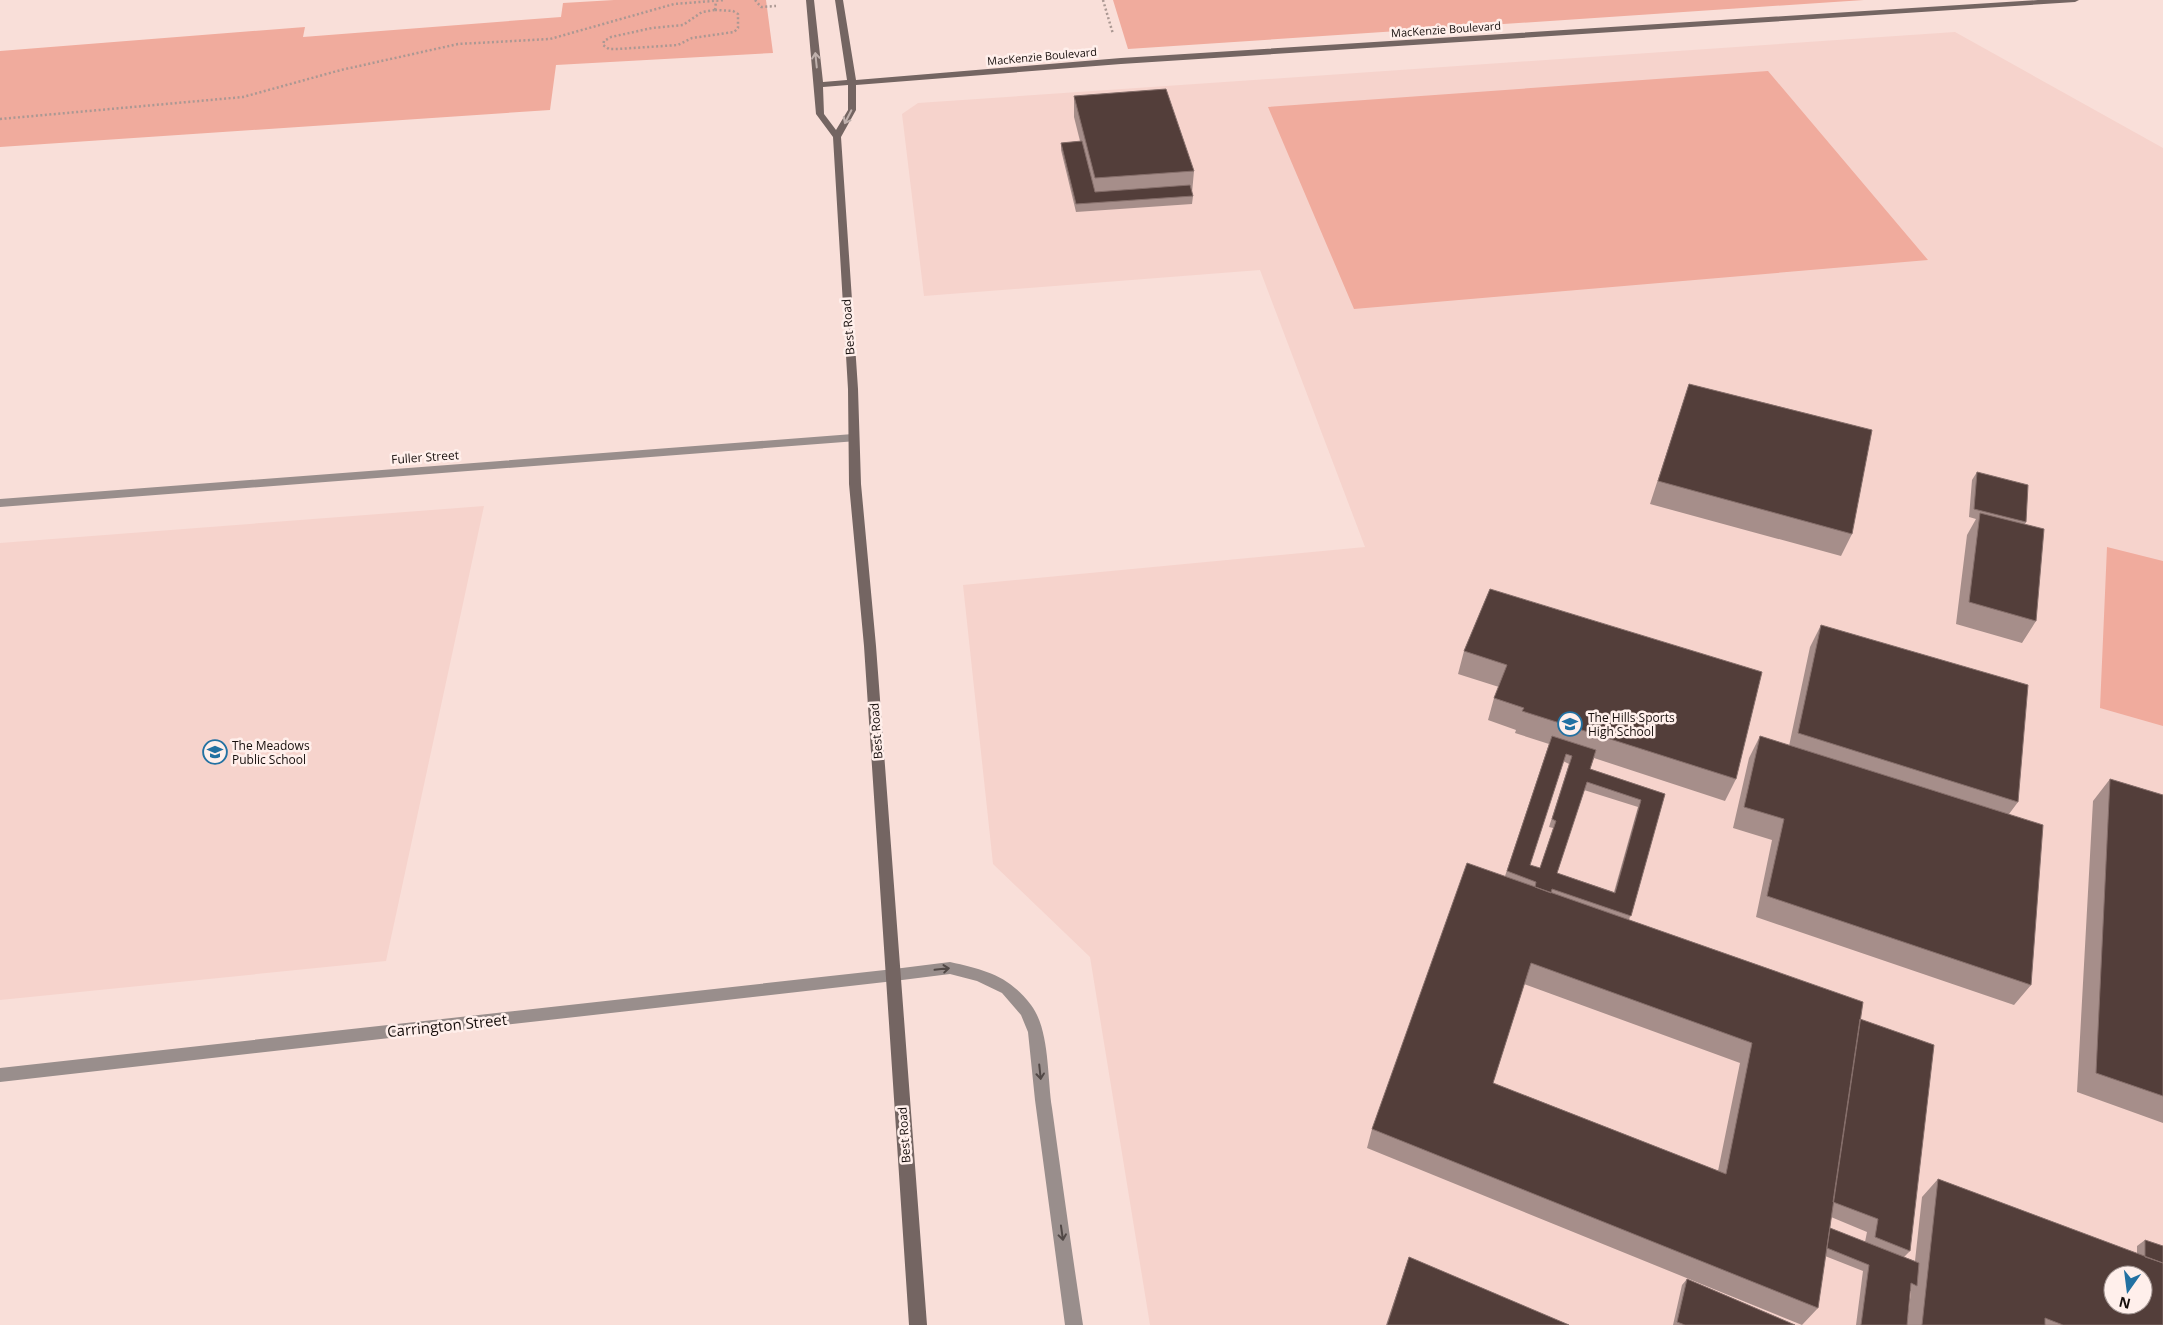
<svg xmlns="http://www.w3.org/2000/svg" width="2163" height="1325" font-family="'Open Sans',sans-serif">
<rect width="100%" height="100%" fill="#f9dfd9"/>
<path fill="#f6d3cc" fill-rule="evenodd" d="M1955,32L2163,148V1325H1150L1090,957L993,864L963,585L1365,547L1260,270L924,296L902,114L918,103ZM2113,1275H2143V1305H2113Z
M484,506L386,961L0,1000V543Z"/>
<path fill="#f0ab9d" d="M614,0H766L773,53L556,65L550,110L0,147V51L305,27L303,37L561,17L563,3Z
M1113,0H1864L1128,49Z
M1768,71L1928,260L1354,309L1268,107Z
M2107,547L2163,561V726L2100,708Z"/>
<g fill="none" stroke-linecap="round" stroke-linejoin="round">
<path stroke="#ab9893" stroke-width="2.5" stroke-dasharray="2 2.5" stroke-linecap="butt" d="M755,0L761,7L776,6
M1103,0L1113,34
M715,10L733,11L738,14V28L734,32L692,38L678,45L618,49H609L603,45L604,41L611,37L652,28L683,25L702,12Z
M715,10L716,1
M0,119L243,97L341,70L458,44L550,39L674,4L725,0"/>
<path fill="#998e8c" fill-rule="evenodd" d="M950,962C985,970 1008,975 1031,1005C1050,1030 1047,1077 1052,1108C1062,1180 1072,1253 1083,1325H1065L1035,1100L1028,1032L1021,1015L1002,993L977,981L950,974L894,981L889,980L887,975L889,970L894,969Z"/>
<path fill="#998e8c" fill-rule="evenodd" d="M853,434L857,435L858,438L857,441L0,507V499Z
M894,969L899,970L901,975L899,980L894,981L0,1082V1068Z"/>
<path fill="#746562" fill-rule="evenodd" d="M806,0H814L823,82L847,80L835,0H843L856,80L1121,58L2038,0H2079L2075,2L1121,64L856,85V110L841,137L858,389L861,484L876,646L927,1325H909L864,646L849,484L848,389L833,137L816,114ZM848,85V110L836,130L824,114L823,87Z"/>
</g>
<path fill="#a68e8a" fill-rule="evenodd" d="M1074,96L1194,171L1192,193L1193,196L1192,204L1076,212L1061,150V143L1080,141L1074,117Z
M1689,384L1852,534L1841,556L1650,504Z
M1977,472L2026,522L2025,524L2036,621L2022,643L1956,624L1967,535L1976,519L1969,517L1972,480Z
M1490,589L1736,779L1725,801L1594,758L1590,769L1665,794L1629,920L1860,1019L1910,1251L1904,1257L1915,1261L1922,1197L1938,1179L2137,1254V1246L2145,1240L2163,1325H1907L1911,1291H1910L1907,1325H1856L1863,1271L1825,1256L1818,1308L1802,1325L1367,1148L1372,1129L1505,876L1549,744L1515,733L1516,730L1488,720L1494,698L1499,687L1458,674L1464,651ZM1563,761L1569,764L1549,827L1553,828L1540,868L1530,865ZM1584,790L1638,807L1614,892L1557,873ZM1524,984L1740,1063L1718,1171L1493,1083ZM1831,1217L1867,1232L1865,1242L1830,1228Z
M1821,625L2018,802L2009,814L2031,985L2014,1005L1756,917L1772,840L1733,828L1749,758L1760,736L1789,746L1810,647Z
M2110,779L2163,795V1123L2077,1092L2093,801Z
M1409,1257L1569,1325H1386Z
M1687,1279L1795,1325H1673L1682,1285Z"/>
<path fill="#533e3a" stroke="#856e6a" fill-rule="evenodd" d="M1166,89L1194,171L1095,178L1074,96Z
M1082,141L1095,192L1190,185L1193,196L1076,204L1061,143Z
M1689,384L1872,430L1852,534L1658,481Z
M1977,472L2028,485L2026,522L1974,509Z
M1980,513L2044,529L2036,621L1969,602Z
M1490,589L1762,672L1736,779L1522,711L1524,708L1494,698L1507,665L1464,651Z
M1821,625L2028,685L2018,802L1798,733Z
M1552,736L1596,750L1590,769L1665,794L1631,916L1552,889L1551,893L1535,887L1536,882L1507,871ZM1566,754L1572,756L1552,819L1556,821L1540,868L1530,865ZM1587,782L1641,800L1615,893L1557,873Z
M1760,736L2043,825L2031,985L1767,896L1784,819L1744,807Z
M2110,779L2163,795V1096L2096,1073Z
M1467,863L1863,1002L1818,1308L1372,1129ZM1531,963L1752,1043L1726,1174L1493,1083Z
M1860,1019L1934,1045L1910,1251L1875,1237L1878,1219L1833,1202Z
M1938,1179L2163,1263V1325H2063L2045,1318V1325H1922ZM2113,1275H2143V1305H2113Z
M1830,1228L1919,1263L1917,1286L1911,1283L1907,1325H1861L1869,1265L1827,1248Z
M2145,1240L2163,1246V1263L2145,1257Z
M1409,1257L1569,1325H1387Z
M1687,1279L1795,1325H1685L1677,1322Z"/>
<defs><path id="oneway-shaft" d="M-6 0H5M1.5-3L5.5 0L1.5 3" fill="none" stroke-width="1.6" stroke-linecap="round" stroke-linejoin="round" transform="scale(1.25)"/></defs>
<g stroke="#c0b1ad">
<use href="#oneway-shaft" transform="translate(816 60) rotate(-96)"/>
<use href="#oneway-shaft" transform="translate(848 117) rotate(117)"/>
</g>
<g stroke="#514846">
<use href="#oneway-shaft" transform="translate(942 969) rotate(-6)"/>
<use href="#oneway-shaft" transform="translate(1040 1072) rotate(84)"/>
<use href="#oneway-shaft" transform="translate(1062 1233) rotate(82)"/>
</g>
<defs>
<g id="school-ring" transform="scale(1.25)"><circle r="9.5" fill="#ffefeb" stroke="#2271a2" stroke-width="1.5"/><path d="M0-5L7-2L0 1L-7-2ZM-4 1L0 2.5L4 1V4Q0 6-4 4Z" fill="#2271a2"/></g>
</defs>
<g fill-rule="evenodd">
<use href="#school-ring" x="1570" y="724"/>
<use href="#school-ring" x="215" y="752"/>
</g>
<g text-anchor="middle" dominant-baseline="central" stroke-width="5" stroke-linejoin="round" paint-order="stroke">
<g font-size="11" fill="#160e0c" stroke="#ffefeb">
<text transform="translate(1446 29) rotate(-4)">MacKenzie Boulevard</text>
<text transform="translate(1042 56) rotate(-5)">MacKenzie Boulevard</text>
</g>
<g font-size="12" fill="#160e0c" stroke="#ffefeb">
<text transform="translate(848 327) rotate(-94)">Best Road</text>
<text transform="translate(425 457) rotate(-4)">Fuller Street</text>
<text transform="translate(876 731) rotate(-94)">Best Road</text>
<text transform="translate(904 1135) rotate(-94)">Best Road</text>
</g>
<g font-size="12" fill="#160e0c" stroke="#ffefeb" text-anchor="start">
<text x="1588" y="717">The Hills Sports<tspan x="1588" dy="14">High School</tspan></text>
<text x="232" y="745">The Meadows<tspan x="232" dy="14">Public School</tspan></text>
</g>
<g font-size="15" fill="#160e0c" stroke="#ffefeb">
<text transform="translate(447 1025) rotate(-6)">Carrington Street</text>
</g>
</g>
<g transform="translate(2128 1290) rotate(194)"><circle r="24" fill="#ffefeb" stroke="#a29592"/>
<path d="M0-4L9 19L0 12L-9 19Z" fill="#2271a2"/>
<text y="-8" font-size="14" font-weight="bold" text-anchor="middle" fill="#160e0c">N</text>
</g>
</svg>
